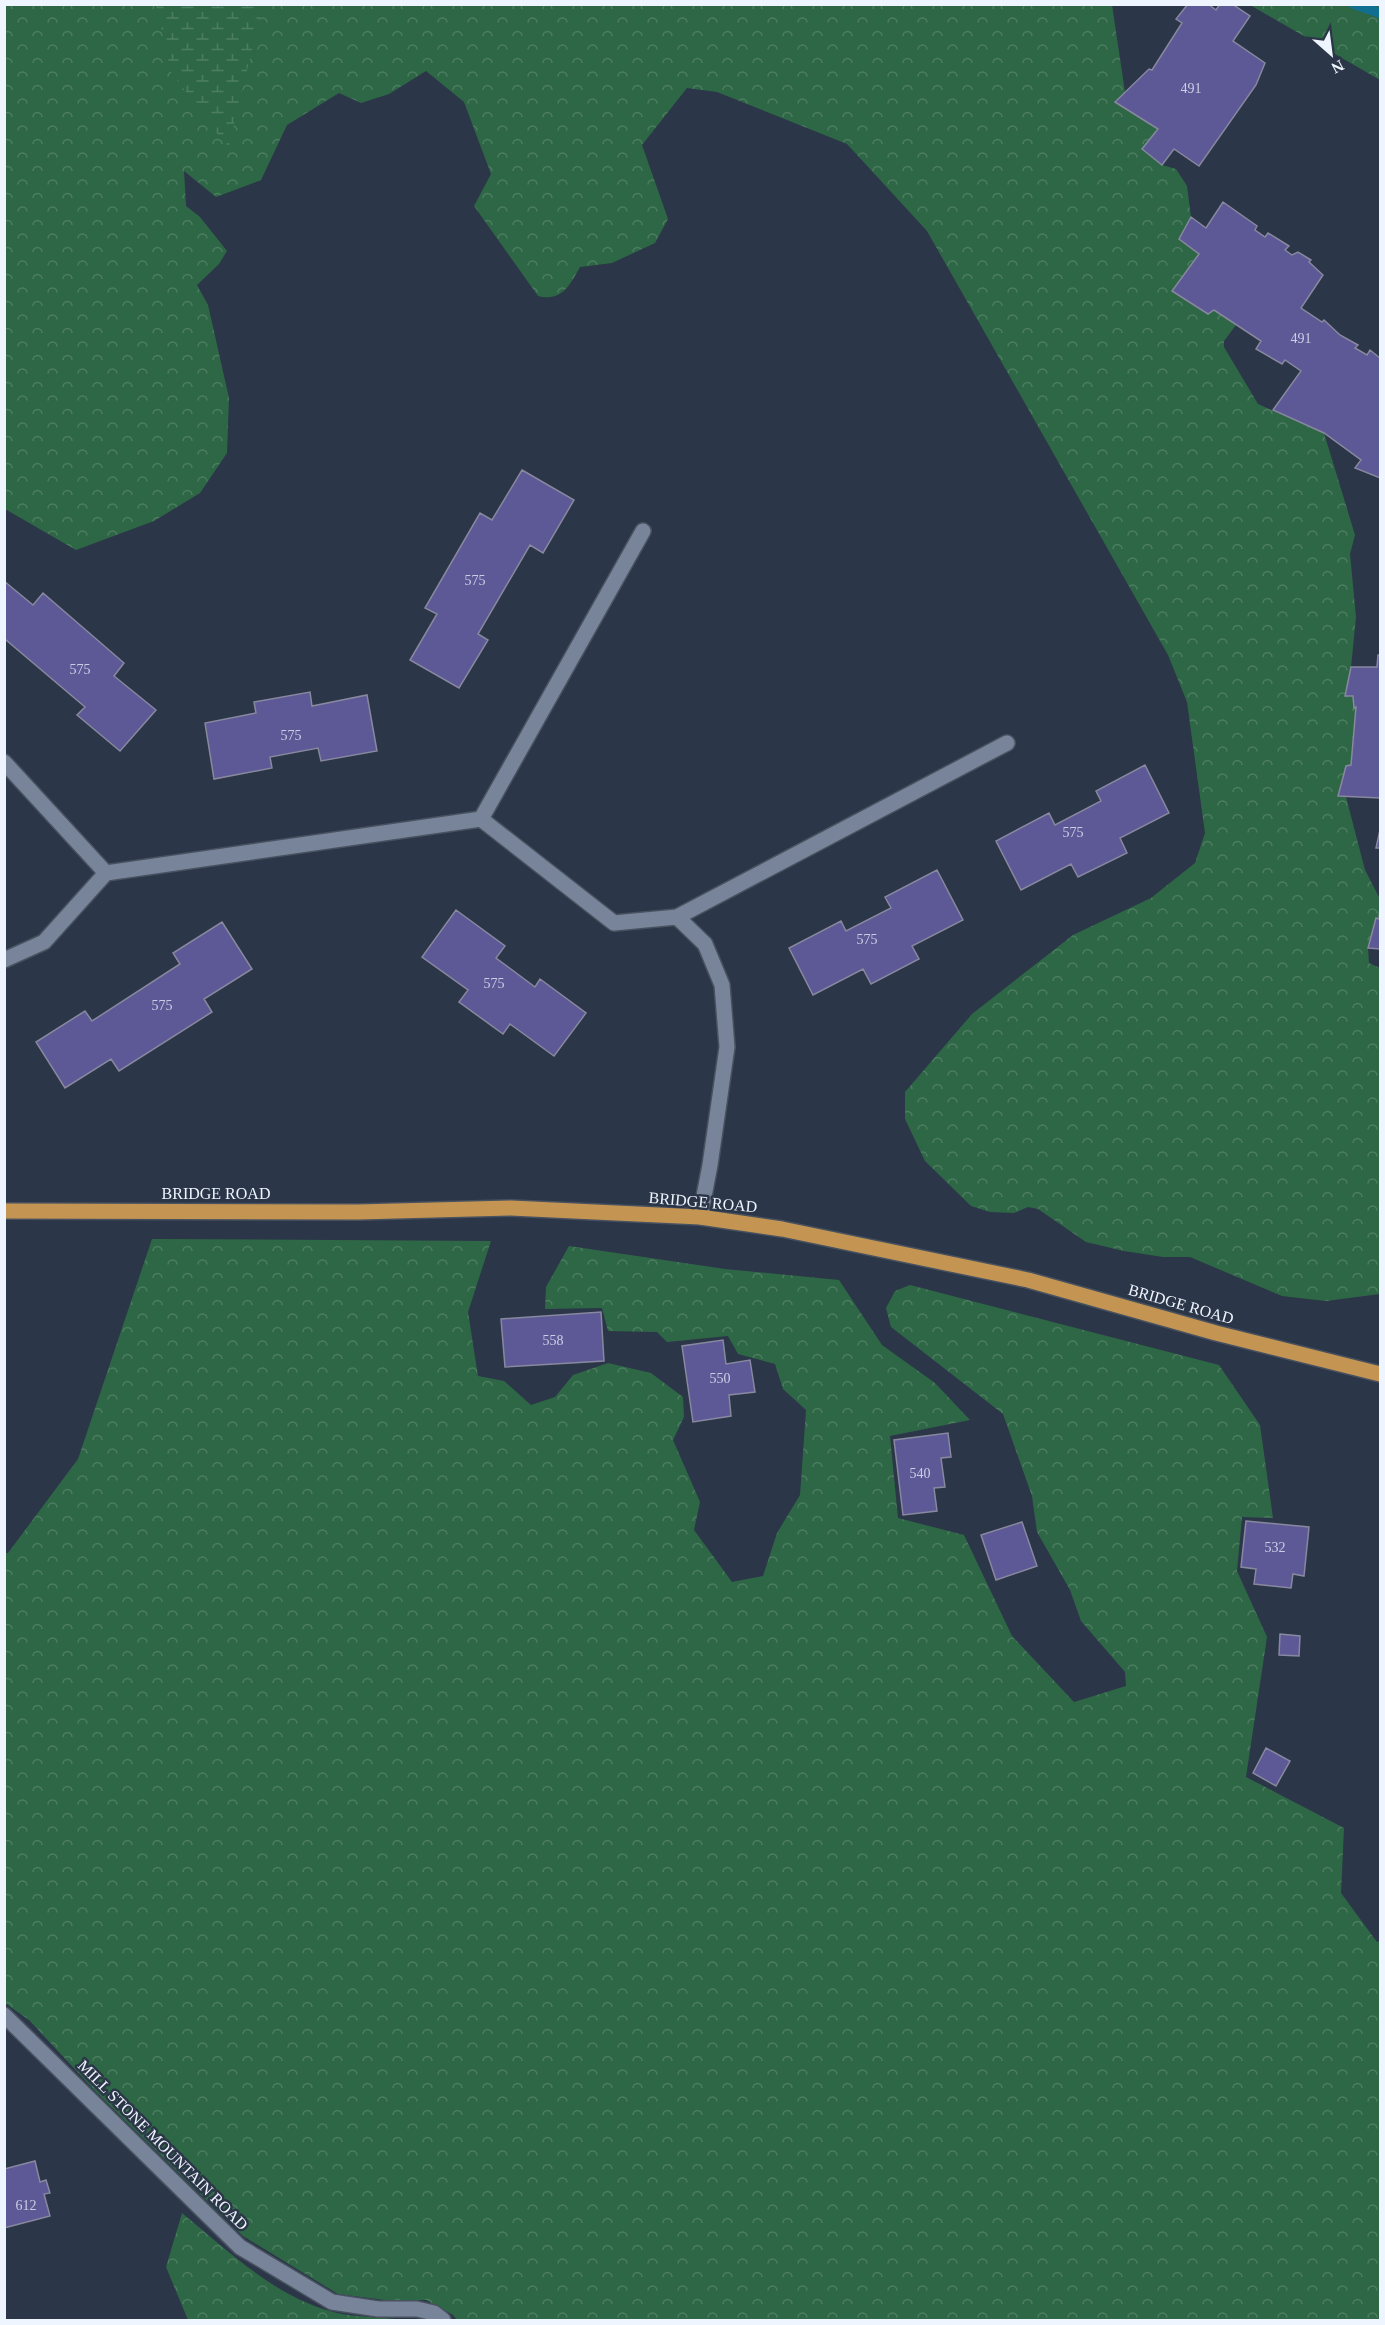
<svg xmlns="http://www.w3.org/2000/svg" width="1385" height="2325" font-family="Georgia,serif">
<defs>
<pattern id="forest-crowns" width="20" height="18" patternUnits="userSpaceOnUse" patternTransform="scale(1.5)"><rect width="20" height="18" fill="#2e6745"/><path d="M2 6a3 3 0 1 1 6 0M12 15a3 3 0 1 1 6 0" fill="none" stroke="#4d7d61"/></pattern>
<pattern id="wetland-marsh" width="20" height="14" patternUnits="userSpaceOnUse" patternTransform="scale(1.5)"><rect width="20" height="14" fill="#2e6745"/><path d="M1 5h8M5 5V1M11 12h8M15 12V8" fill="none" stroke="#4d7d61"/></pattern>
</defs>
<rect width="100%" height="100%" fill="#2b3648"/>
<path fill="url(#forest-crowns)" d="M5,5H1112L1125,92L1115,102L1158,129L1142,149L1162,165L1176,169L1187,186L1191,217L1179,239L1199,254L1172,291L1207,314L1214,310L1236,325L1224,341V347L1258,404L1324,433L1355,535L1350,554L1356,617L1351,667L1345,695L1353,696L1354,707H1356L1351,765L1346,766L1338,796L1346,797L1365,870L1380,899L1379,919H1376L1368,948L1369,963L1380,968V1294L1326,1301L1282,1296L1190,1257H1163L1124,1251L1086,1242L1038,1209L1028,1207L1014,1213L990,1212L971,1206L925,1161L905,1119V1092L972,1014L1073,935L1151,898L1195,863L1205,833L1187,702L1168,655L927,231L847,144L717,92L687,88L642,145L668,219L655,243L612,263L580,267C570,285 562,302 538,296L474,206L491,174L464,102L426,71L389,94L361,103L339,93L287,125L261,180L216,197L184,171L186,206L200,217L227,251L219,264L197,285L208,305L229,398L227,453L200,493L154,521L76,550L5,509Z
M1250,5H1380V80Z
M152,1239L491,1241L468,1312L478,1376L504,1381L531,1405L555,1397L573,1375L608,1363L651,1373L683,1397L684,1417L673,1440L700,1502L694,1530L732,1582L763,1576L777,1533L800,1495L806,1410L783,1389L775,1364L738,1354L728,1336L667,1342L657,1332L608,1331L602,1308L545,1309L546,1287L569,1246L725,1269L839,1280L882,1345L935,1383L970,1420L890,1436L898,1518L964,1535L1012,1636L1074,1702L1126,1686L1125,1672L1081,1621L1070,1590L1037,1532L1032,1496L1003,1414L891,1327L886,1308L895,1291L910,1285L1219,1365L1260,1425L1273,1518L1242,1517L1237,1571L1267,1637L1246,1777L1344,1828L1341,1893L1377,1942L1380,1941V2320H457L453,2315L426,2300H385L338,2294L243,2236L97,2093L29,2020L5,2003V1553H8L78,1459Z
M182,2213C226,2249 271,2293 326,2310C350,2318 378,2316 403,2320H188L166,2267Z"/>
<path fill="url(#wetland-marsh)" d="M156,5H263L228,148L171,72Z"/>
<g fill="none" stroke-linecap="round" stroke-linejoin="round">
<path stroke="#106f91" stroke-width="10" d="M1354,4L1380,13"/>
</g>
<path fill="#5d5996" stroke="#88889f" stroke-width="1.5" d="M1188,4H1208L1216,10L1220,4H1232L1250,16L1233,41L1265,63L1256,85L1199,166L1174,149L1162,165L1142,149L1158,129L1115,102L1149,69L1152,70L1182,23L1176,19Z
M1223,202L1257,226L1255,230L1265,237L1268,233L1289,246L1285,250L1292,255L1298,252L1311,260L1309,262L1323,275L1301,308L1322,322L1324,320L1340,335L1358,345L1355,348L1367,355L1370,350L1380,358V478L1355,468L1361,460L1324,433L1273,410L1301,371L1285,360L1282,364L1256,349L1261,341L1214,310L1208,314L1172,291L1199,254L1179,239L1191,217L1206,228Z
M522,470L574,500L543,553L530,545L478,634L488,640L459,688L410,660L437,614L425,608L480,513L492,520Z
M4,581L33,605L43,593L124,663L114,676L156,710L120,751L77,715L85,707L6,640L4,642Z
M1378,655H1380V798L1338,796L1346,766L1351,765L1356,707L1354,708L1353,696H1345L1351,667H1377Z
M310,692L312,706L367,695L377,751L321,761L318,748L270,757L272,768L214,779L205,723L256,713L254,702Z
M1145,765L1169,813L1120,838L1127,853L1078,877L1071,864L1021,890L996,841L1049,813L1055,825L1101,801L1096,791Z
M1380,830V848H1376Z
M937,870L963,920L912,946L919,959L871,984L863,969L813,995L789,948L841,921L846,931L891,908L885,897Z
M1380,906V949L1368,948L1376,918L1379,919Z
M456,910L505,946L496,958L535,987L540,979L586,1013L554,1056L510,1024L503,1034L459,1002L468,990L422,957Z
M222,922L252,969L204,999L212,1012L119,1071L111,1059L65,1088L36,1042L85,1011L92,1021L180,964L173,953Z
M601,1312L604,1361L505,1367L501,1319Z
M723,1340L726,1364L750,1360L755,1392L729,1395L731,1416L693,1422L682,1346Z
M948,1433L951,1457L941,1458L945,1487L934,1488L937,1511L903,1515L894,1440Z
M1246,1521L1309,1527L1304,1576L1293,1574L1291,1588L1254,1584L1256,1569L1241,1567Z
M1022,1522L1037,1566L996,1580L981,1535Z
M1280,1634L1300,1636L1299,1656L1279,1655Z
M1266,1748L1290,1761L1276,1786L1253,1773Z
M35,2161L40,2182L46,2180L50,2193L44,2194L50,2216L4,2228V2169Z"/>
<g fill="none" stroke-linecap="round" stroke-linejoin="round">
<g stroke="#48515f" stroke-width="18">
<path id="lane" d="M4,762L106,873
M481,819L614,923L677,917L1007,743
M677,917L705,944L722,985L727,1047L710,1165L700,1217
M4,960L44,942L106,873L481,819L643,531
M4,2015L240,2247L332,2302L378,2309H417L434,2313L443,2320"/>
</g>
<g stroke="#48515f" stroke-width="18">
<path id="primary" d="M4,1211L358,1212L511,1208L700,1217L782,1229L1028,1280L1216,1333L1380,1374"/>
</g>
<use href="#lane" stroke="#778499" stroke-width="15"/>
<use href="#primary" stroke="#c49552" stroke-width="15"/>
</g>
<g text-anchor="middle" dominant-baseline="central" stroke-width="5" stroke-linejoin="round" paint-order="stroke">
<g font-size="14" fill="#cacee4">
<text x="1191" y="88">491</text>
<text x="1301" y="338">491</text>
<text x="475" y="580">575</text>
<text x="80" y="669">575</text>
<text x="291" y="735">575</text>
<text x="1073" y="832">575</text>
<text x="867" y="939">575</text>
<text x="494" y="983">575</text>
<text x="162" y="1005">575</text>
<text x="553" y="1340">558</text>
<text x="720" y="1378">550</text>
<text x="920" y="1473">540</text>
<text x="1275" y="1547">532</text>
<text x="26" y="2205">612</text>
</g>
<g font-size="16" fill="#eff5fe" stroke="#2b3648">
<text x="216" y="1193">BRIDGE ROAD</text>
<text transform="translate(703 1202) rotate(5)">BRIDGE ROAD</text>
<text transform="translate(1181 1304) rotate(16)">BRIDGE ROAD</text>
<text transform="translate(163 2145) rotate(45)">MILL STONE MOUNTAIN ROAD</text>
</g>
</g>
<rect width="1385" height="2325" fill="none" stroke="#eff5fe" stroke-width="12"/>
<g transform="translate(1331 54) rotate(152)" stroke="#2b3648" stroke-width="4.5" paint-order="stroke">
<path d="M0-4.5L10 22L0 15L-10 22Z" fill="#eff5fe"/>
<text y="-9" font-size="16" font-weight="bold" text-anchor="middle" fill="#eff5fe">N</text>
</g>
</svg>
